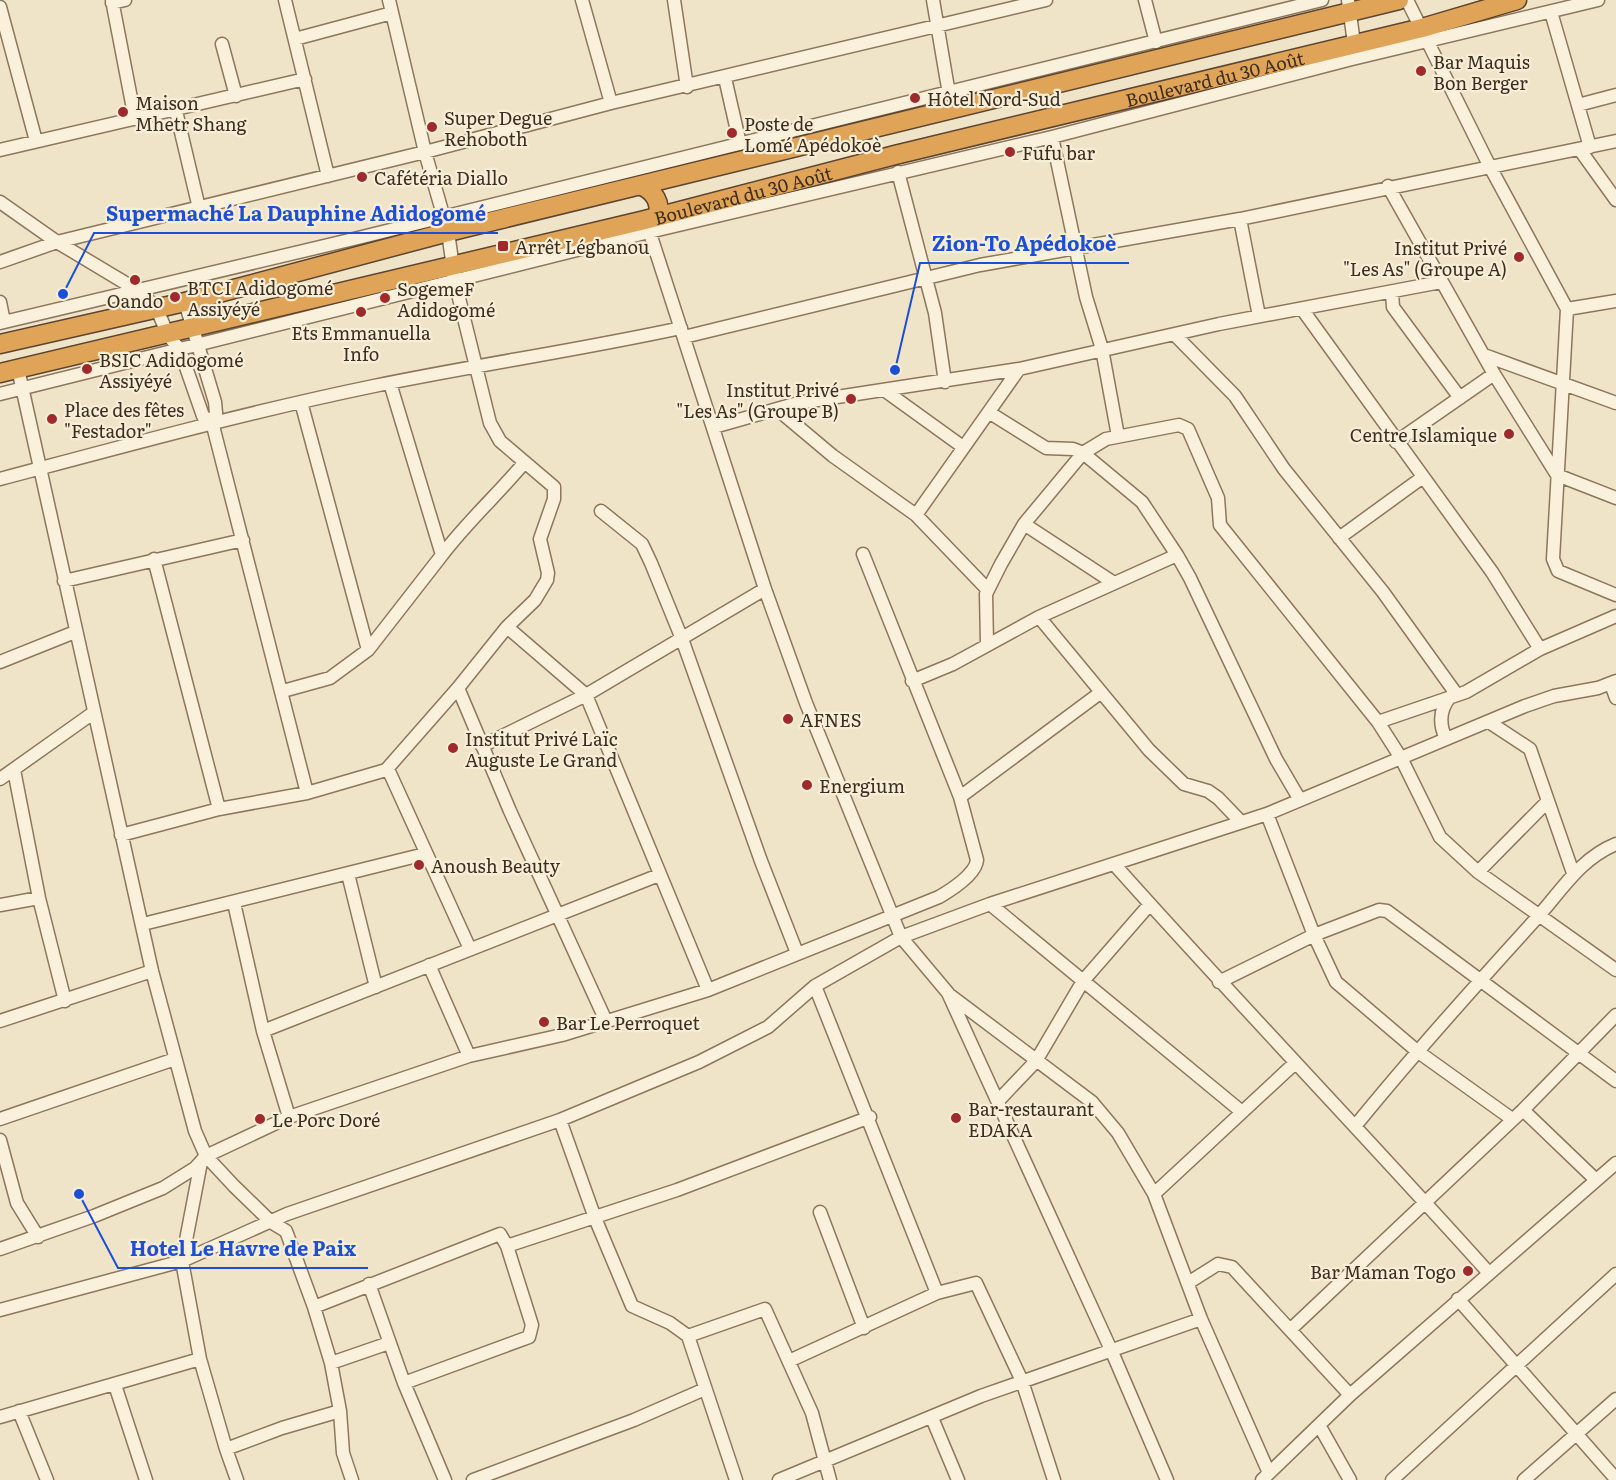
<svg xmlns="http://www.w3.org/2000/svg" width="1616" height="1480" font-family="Literata,serif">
<rect width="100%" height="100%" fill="#f0e4c8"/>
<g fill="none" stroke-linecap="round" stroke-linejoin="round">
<g stroke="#8d765c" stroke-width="15">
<path id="minor" d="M112,0L135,119
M285,0L328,176
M582,0L611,103
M674,0L687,87
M933,0L949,94
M1145,0L1156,42
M1348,0L1354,43L1358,48
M1407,0L1489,165L1567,309
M112,3L125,0
M0,7L36,141
M1551,12L1590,147
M295,39L392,13
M222,44L236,96
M725,78L740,144
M1578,105L1616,95
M176,111L199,208
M1052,137L1086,297L1102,349L1118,436
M0,150L305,79
M1580,150L1616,200
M898,172L935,313L945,382
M1388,186L1494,374L1557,475L1616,498
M0,202L57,242L137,290L156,307L168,335L180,350L203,416L212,422
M1240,219L1259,316
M647,224L765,589L806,703L901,937L948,993L1112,1352L1167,1480
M0,262L57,242L425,152L611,103L1046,0
M1392,292L1393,307L1460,398
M1616,301L1567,309L1553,559L1558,571L1616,595
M0,302L4,322
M185,302L215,402L216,413L212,422L307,793
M1302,309L1492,572L1540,649
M0,323L362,237L1322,0
M1175,335L1235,396L1284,469L1383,592L1457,695
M684,337L980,265L1240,219L1616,141
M1484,355L1616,403
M18,369L152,971L195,1131L206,1156L234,1186L271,1222L286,1231L314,1307L331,1363L340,1411L343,1453L352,1480
M884,390L963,447
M0,394L649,232L1052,137L1352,59L1598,0
M301,402L368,650
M777,409L833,456L916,515L988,590
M990,413L1046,448L1073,449L1083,453L1142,502L1177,555L1190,578L1276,759L1300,800
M714,427L798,403L1019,369L1219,324L1441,282
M1396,442L1494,374
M0,479C124,446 248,412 374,386C476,365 579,350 681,328
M601,511L642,544L651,563L682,639L761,861L797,953
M916,515L1019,369
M1024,524L1114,583
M1339,538L1423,477
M442,555C467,522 498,494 524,463
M154,559L219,809
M64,581L243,540
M1616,616L1540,649L1466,692L1378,722L1401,758L1440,837L1478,872L1616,970
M1039,617L1149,750L1184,784L1208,791L1218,798L1241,822
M507,627L586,695L708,990
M987,644L986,594L1001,564L1024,524L1083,453L1106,439L1179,425L1188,429L1218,498L1220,525L1378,722
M0,662L75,632
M912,681L953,664L1039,617L1177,555
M1611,684L1616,698
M458,688L510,811L606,1021
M283,691L330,678L368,650L442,555L390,383
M1489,722L1530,749L1573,873
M1446,739C1439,724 1439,710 1450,697
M482,746L586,695L765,589
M388,769L470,949
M14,770L39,898L65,1001
M0,779L93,713
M960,797L1100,693
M1267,814L1314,935L1336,982L1417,1051L1512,1119
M121,835L219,809L307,793L386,770L458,688L507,627L535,600L547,580L548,573L540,539L554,499V487L500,441L490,423L455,282L448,232L425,152L389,0
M1114,864C1237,1002 1365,1135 1488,1272
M1478,872L1547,802
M348,874L376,987
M234,903L263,1031L289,1117
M990,904L1242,1112
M0,905L39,898
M143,924L425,854
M429,965L469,1056
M1219,982L1314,935L1379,910L1387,911L1616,1081
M815,986L937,1293
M951,996L1092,1102L1118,1133L1154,1194L1201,1319L1269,1473
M0,1021L152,971
M263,1031L659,875
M998,1101L1036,1061L1083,981L1150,904
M1523,1110L1596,1180
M0,1119L175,1059
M560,1120L595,1218L632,1306L670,1323L688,1336L736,1480
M1356,1125C1413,1055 1473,988 1534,921C1560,893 1579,859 1616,844
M0,1140L17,1203L38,1237
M201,1162L182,1261L200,1359L226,1449L282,1428L340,1411
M1154,1194L1295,1063
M820,1212L864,1328
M507,1246L677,1190L870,1117
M0,1249L94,1216L163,1188L195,1168L206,1156L289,1117L469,1056L562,1035L708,990L939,897C951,890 976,874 977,860L960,797L863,554
M1188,1283L1218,1264L1232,1267L1350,1395
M369,1284L404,1383L445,1480
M1458,1299L1616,1479
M314,1307L500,1234L507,1246L532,1325L529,1337L404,1383
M0,1310L182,1261L287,1214L560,1120L699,1062L768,1027L815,986L901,937L990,904L1267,814L1525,706L1554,696L1598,688L1616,681
M1291,1329L1523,1110L1616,1015
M688,1336L765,1309L812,1413L830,1480
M789,1361L937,1293L976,1283L1022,1381L1054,1480
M331,1363L389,1343
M115,1385L146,1480
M19,1411L47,1480
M0,1417L200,1359
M932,1418L958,1480
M1319,1425L1350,1480
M226,1449L237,1480
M473,1480L634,1420L705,1389
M779,1480L981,1396L1201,1319
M1262,1480L1350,1395L1616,1163
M1392,1480L1616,1274
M1524,1480L1616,1399"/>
</g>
<g stroke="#5b4430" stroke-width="21">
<g id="highway">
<path d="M642,186C654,191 662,204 657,216"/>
<path d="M0,344L185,302L448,232L1399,0"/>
<path id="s1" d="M0,373L645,220L895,155L1422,28L1517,0"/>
</g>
</g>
<use href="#minor" stroke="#faf1dc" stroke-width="12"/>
<use href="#highway" stroke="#e0a458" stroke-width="18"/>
</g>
<g fill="#9e2a2b" stroke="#f7eed8" stroke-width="2">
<circle cx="1421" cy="71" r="6"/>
<circle cx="915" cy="98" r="6"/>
<circle cx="123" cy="112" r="6"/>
<circle cx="432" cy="127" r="6"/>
<circle cx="732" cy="133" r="6"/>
<circle cx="1010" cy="152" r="6"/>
<circle cx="362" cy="177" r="6"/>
<rect x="497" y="240" width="12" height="12" rx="3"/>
<circle cx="1519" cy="257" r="6"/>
<circle cx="135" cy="280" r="6"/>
<circle cx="175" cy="297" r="6"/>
<circle cx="385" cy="298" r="6"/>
<circle cx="361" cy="312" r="6"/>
<circle cx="87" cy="369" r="6"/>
<circle cx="851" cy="399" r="6"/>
<circle cx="52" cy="419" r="6"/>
<circle cx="1509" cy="434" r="6"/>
<circle cx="788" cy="719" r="6"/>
<circle cx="453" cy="748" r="6"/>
<circle cx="807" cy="785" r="6"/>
<circle cx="419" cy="865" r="6"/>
<circle cx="544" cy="1022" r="6"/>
<circle cx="956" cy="1118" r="6"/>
<circle cx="260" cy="1119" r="6"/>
<circle cx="1468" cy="1271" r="6"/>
</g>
<g text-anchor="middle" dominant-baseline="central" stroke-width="4.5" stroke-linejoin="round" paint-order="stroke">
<g font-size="18" fill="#3d2e20" stroke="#f7eed8" text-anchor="start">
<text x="1433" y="61">Bar Maquis<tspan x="1433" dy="21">Bon Berger</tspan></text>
<text x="927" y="98">Hôtel Nord-Sud</text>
<text x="135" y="102">Maison<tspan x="135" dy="21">Mhetr Shang</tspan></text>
<text x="444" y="117">Super Degue<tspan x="444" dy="21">Rehoboth</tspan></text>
<text x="744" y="123">Poste de<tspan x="744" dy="21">Lomé Apédokoè</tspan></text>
<text x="1022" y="152">Fufu bar</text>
<text x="374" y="177">Cafétéria Diallo</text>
<text x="515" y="246">Arrêt Légbanou</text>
<text x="1507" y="247" text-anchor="end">Institut Privé<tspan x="1507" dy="21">"Les As" (Groupe A)</tspan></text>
<text x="187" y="287">BTCI Adidogomé<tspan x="187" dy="21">Assiyéyé</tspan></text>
<text x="397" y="288">SogemeF<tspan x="397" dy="21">Adidogomé</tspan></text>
<text x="135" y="300" text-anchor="middle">Oando</text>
<text x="361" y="332" text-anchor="middle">Ets Emmanuella<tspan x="361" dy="21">Info</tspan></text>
<text x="99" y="359">BSIC Adidogomé<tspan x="99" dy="21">Assiyéyé</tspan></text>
<text x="839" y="389" text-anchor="end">Institut Privé<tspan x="839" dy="21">"Les As" (Groupe B)</tspan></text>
<text x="64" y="409">Place des fêtes<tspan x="64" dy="21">"Festador"</tspan></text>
<text x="1497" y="434" text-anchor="end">Centre Islamique</text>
<text x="800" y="719">AFNES</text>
<text x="465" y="738">Institut Privé Laïc<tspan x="465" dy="21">Auguste Le Grand</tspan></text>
<text x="819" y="785">Energium</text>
<text x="431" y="865">Anoush Beauty</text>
<text x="556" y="1022">Bar Le Perroquet</text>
<text x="968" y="1108">Bar-restaurant<tspan x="968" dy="21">EDAKA</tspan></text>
<text x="272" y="1119">Le Porc Doré</text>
<text x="1456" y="1271" text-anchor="end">Bar Maman Togo</text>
</g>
<g font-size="18" fill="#3d2e20" stroke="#f7eed8">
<text stroke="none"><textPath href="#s1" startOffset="1250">Boulevard du 30 Août</textPath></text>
<text stroke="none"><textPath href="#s1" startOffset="764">Boulevard du 30 Août</textPath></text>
</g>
</g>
<path fill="none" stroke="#1d4ed8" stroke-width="2" d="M63 294L94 233H498M895 370L920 263H1129M79 1194L118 1268H368"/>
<g fill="#1d4ed8" stroke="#f7eed8" stroke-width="2">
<circle cx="63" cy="294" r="6"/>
<circle cx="895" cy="370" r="6"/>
<circle cx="79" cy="1194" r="6"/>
</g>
<g font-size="20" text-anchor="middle" font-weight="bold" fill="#1d4ed8" stroke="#f7eed8" stroke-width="4.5" stroke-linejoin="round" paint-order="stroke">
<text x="296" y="221">Supermaché La Dauphine Adidogomé</text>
<text x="1024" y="251">Zion-To Apédokoè</text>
<text x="243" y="1256">Hotel Le Havre de Paix</text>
</g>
</svg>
